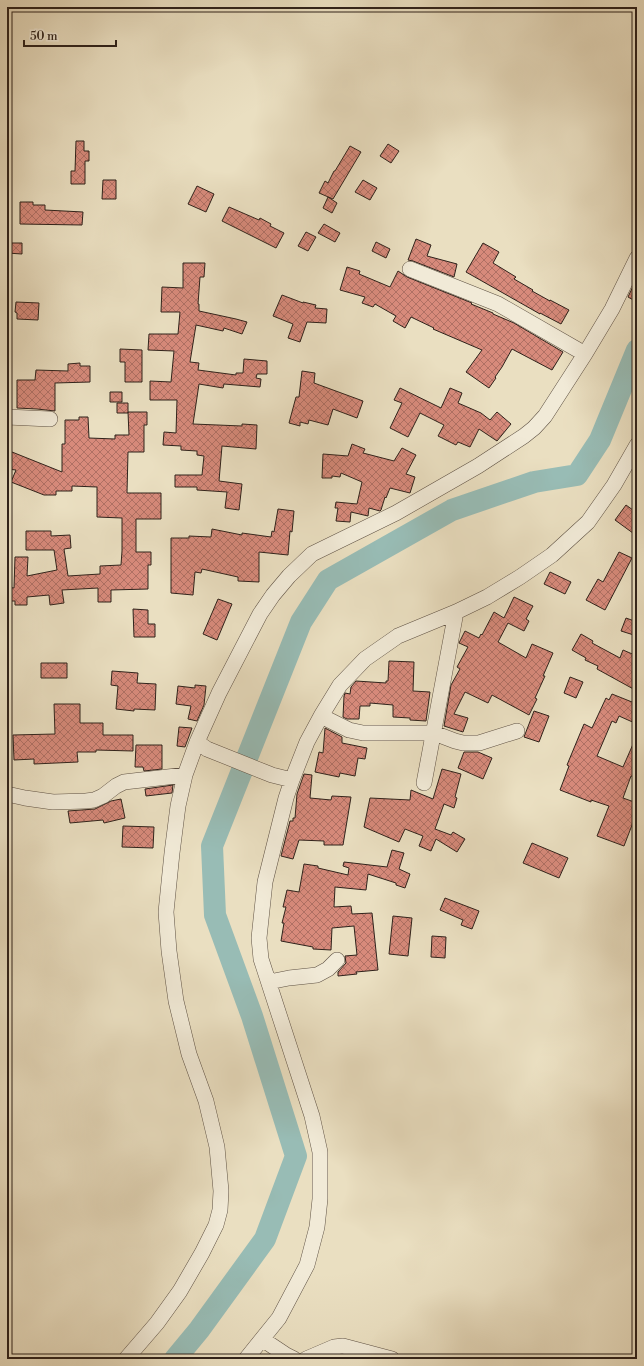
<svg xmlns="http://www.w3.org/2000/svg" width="644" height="1366" font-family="'Libre Bodoni',serif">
<defs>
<pattern id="building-cross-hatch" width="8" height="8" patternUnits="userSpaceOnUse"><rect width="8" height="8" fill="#d78a7b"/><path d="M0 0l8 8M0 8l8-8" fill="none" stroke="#af7064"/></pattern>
</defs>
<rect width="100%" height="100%" fill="#eadfc1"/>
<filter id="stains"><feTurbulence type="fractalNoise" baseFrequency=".005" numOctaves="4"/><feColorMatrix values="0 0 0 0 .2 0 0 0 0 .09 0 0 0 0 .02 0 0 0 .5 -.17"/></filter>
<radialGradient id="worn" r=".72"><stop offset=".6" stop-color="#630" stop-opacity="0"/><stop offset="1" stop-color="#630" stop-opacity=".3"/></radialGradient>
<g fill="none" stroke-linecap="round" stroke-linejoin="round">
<path stroke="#98bcb5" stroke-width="22" d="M175,1359L199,1330L265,1239L296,1156L252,1016L215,915L212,846L301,622L328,580L452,510L534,482L577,475L600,440L637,350"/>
</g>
<path fill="url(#building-cross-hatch)" stroke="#2f221b" d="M76,141H84V151H89V161H85V184H71V171H75Z
M388,144L399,151L391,163L380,156Z
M350,146L361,152L333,199L319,193L325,181L328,183L334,171H335Z
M103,180H116V199H102Z
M363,180L377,188L370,200L355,192Z
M197,186L214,194L206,212L188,204Z
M328,197L337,203L332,213L323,208Z
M20,202H33V205H45V210L83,212L82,225L20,224Z
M229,207L259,220L260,218L271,224L270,226L284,233L276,248L222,221Z
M324,224L340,233L335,242L318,233Z
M306,232L316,237L308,251L298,246Z
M416,239L431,245L427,256L457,264L454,277L413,261L408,260Z
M376,242L390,249L386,258L372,251Z
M7,243H22V254L7,253Z
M483,243L499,252L493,263L516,277L514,279L533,290L532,291L550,301V300L569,310L561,324L540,313V314L466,272Z
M183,263H205L204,277H200L198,304H199V311L236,319L247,322L242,334L224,328L223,331L196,325L190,362L199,363L198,370L236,375V373H243L244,359L267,361V374H257L256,378L261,379L260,387L224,384L223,388L199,384L193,424L242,426V424L257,425L256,449L222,446L219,481L242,484L239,510L225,508L227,492L197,490V487H175V475H202L204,456L197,455V451L181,450V446L163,445L164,432L176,433L177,400H150V381L171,382L174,351L148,350L149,334H178L180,312H161L162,287L183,288Z
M347,267L360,271L359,274L390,287L398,271L407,277L472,303L471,304L493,313V314L514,323L563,352L552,370L512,349L502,367L495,377L496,378L489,388L466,372L482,350L433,329L434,328L411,317L405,328L393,321L396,316L375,304L373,307L362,303L365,297L340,290Z
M637,278V302L628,297Z
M282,295L303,303V302L316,305L315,308L327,309L326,323L307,322L300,342L288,338L293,324L273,316Z
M16,302L39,303L38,320L17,319V313L15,312Z
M120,349L142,350V382H125V362H120Z
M80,363V366H90V382L55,383V411L37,409L17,408V380H35L36,370L68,371V364Z
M302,371L315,373L314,383L363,401L357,418L333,409L328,425L309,420L308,424L300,422V426L289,423L296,397H299Z
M400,388L441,408L450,388L462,393L458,403L481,413L490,420L497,412L511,424L497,441L479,429L470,447L458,442L456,445L438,436L444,425L420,413L408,437L390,428L402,403L394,400Z
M110,392H122V402H110Z
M117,403H128V413H117Z
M128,412H147V425H144V452H128L127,493H161V519H136V552H151V565H148V589L111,590V602H98V588L62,590L64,603L50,605L49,595L27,597V605H15V601H7V587L14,588L15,557H28L27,576L57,570L54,550H26V531H51V536L70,535L71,548L64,549L68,576L100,574V566L121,565L122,551V518L97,517V487L72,486V491H56V495H44L11,482L16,470L7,469V450L62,472V444H65V420H79V417H88L89,438L115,439V435H129Z
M352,444L365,449L363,453L394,461L402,448L416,455L406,474L415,477L410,493L390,488L386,498L385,497L381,510L380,511L369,508L368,516L351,512L350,522L336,521L338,508H335L336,502L357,504L362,482L341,473L340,477L332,476V478H322L323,454L348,456Z
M626,505L637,513V536L615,520Z
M278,509L294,511L292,532L290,531L288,555L259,552V582L238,581V577L202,569L201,573L195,572L193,595L171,593V538H189V536L211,537L212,529L242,535V533L271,537L272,531L274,532Z
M619,552L632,558L605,610L586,600L598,579L603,582Z
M550,572L571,582L565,594L544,584Z
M514,597L533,606L526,619L529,621L524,631L508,623L498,642L526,658L532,644L553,653L543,676H545L535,698L537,699L529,715L492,695L488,703L465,692L454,714L468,718L463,732L444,726L451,685L460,669L457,667L468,647L459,643L465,631L479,638L481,634L482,635L494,612L504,618Z
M218,599L232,604L217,640L203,634Z
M133,609L148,610V624H155V637H134Z
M626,618L637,622V636L621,631Z
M581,634L593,641L592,643L620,658L623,650L637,656V691L597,669L598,666L585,660L586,658L572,650Z
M389,661L414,662L413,691L430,692L426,721L410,720V718L393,717V705L370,703V706H360L359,719H347L343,717L344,696L345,693L350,694L351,687L356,681L386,683V681H388Z
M41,663H67V678H41Z
M112,671L138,673L137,683L156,684L155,710L134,709V711L116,709L118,686L111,685Z
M570,677L583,682L576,698L564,693Z
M195,685L206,686L204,705L197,721L188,719L191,706L176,704L178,686L195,688Z
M612,694L637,704V724L619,716L616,723L612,721L597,756L623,767L637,735V778L631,776L623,798L637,803V812L624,846L597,836L609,806L591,800V802L560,790L569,766L567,765L584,724L592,728L606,698L609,700Z
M54,704H80V723H103V735H133V751L96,750V752H77L78,762L34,764V759L14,760L13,735L55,734Z
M534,711L549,716L539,742L524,737Z
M179,727L192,728L185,747L177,746Z
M325,728L342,737V743L367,748L365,759L358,758L355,776L340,773L339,777L315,772L319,752L323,753Z
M136,745H162V769L144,771L143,767H135Z
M464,752H478L492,758L483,779L458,768Z
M442,769L461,774L455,797L457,798L454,808L444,804L435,829L451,835L453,832L465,839L457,852L436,839L431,851L419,846L423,836L405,829L399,842L364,827L370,798L410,800L411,790L433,799Z
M304,774L312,775L310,798L331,800L332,796L351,797L343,845H324V841L299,840L293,859L281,856L290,821H293V818H295L297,794Z
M173,785L172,793L146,796L145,789Z
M121,799L125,818L104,823L103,820L70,823L68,811L95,809L111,801Z
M123,826L154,827L153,848L122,847Z
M532,843L568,858L559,878L523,863Z
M392,850L404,853L399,869L410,874L405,888L396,885V883L368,874L366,890L335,887L334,907L351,906L352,914L372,913L378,970L356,972L357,974L338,976V972L346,963L345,956L357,955L354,926L332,928L331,950L313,949V947L281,941L284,923H282L286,907H283L287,890L299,892L304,864L318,866V868L348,875L349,868L343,866L344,862L387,867Z
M445,898L479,911L472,929L461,925L463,920L440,910Z
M393,916L412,918L408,956L389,954Z
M432,936L446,937L445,958L431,957Z"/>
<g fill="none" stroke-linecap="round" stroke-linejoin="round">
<g stroke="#5e5144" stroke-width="16">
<path id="street" d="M410,269L498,304L585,354
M7,417L50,419
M321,716L349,730L363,733H434L455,741L463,743H479L517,731
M197,742L207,749L272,775L292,780
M424,783L456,612
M7,794L25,798L53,802L86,801L94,800L103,796L116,786L124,782L185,775
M269,982L289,978L317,975L328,969L337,960
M262,1339L286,1355L294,1359
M126,1359L157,1323L180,1291L202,1253L216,1225L220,1210L221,1191L217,1147L206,1101L189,1054L176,1001L169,951L166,912L172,853L178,806L185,775L197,742L219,693L260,614L273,595L289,576L312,554L396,513L478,466L524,436L534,428L545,416L585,354L612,309L637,258
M246,1359L279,1318L307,1265L317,1227L320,1199V1152L312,1116L261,959L259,938L265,882L286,798L292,780L307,742L321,716L340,685L365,659L398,636L456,612L487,597L520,577L552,555L588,522L614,485L637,445
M306,1359L334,1347L343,1346L392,1359"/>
</g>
<use href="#street" stroke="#f1ead7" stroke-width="15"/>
</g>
<rect width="644" height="1366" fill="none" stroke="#eadfc1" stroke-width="24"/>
<rect x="8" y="8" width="628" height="1350" fill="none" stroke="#2f221b" stroke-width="2"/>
<rect x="12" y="12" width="620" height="1342" fill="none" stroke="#2f221b"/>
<path d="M24 40v6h92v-6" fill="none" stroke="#2f221b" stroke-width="2"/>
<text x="30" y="40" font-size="12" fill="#2f221b" stroke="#f1ead7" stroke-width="3" paint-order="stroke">50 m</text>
<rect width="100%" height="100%" filter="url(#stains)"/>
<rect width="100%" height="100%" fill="url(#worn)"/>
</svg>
